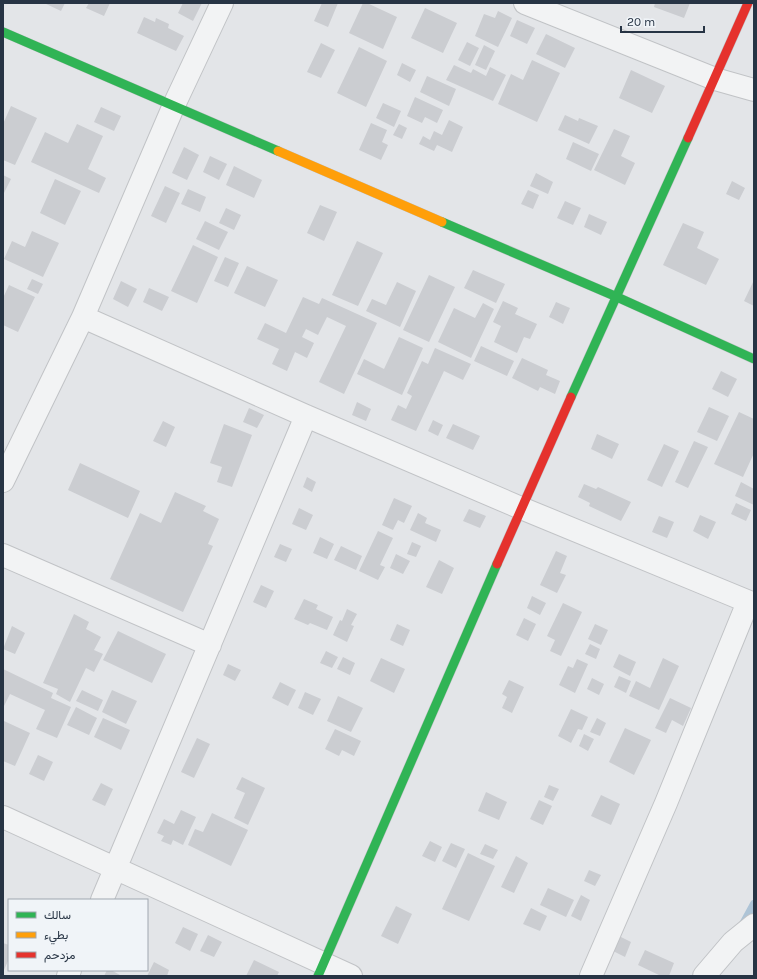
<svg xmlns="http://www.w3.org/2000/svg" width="757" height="979" font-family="Karla,Vazirmatn,sans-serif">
<rect width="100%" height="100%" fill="#e3e5e8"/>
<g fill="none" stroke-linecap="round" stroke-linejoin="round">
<path stroke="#aec4d6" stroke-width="8" d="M742,926L754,904"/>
</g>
<path fill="#cbcdd1" d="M44,3H65L61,11Z
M89,3H110L104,16L86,8Z
M183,3H202L193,21L178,13Z
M322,3H338L328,27L314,21Z
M363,3H367L397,17L383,49L349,33Z
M655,3H690L684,18L654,7Z
M425,8L457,23L443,53L411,38Z
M498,11L512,18L498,47L475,36L484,14L495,18Z
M144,17L155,22L156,18L169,24L168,28L184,36L176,51L137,33Z
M517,20L535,28L527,44L510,36Z
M546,34L575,48L565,68L536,54Z
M467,42L479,48L470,66L458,60Z
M321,43L335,50L321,78L307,72Z
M484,45L495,51L486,70L475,65Z
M359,47L387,61L366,107L337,93Z
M532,60L560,73L537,122L498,104L511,74L523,80Z
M402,63L416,70L410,82L397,75Z
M454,65L471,73L473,69L486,76L490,67L506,75L493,101L446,80Z
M631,70L665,86L652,113L619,98Z
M427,76L456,89L449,106L420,92Z
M415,97L443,110L437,123L425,117L422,123L407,116Z
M383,103L401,111L394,127L376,118Z
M11,106L37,118L15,165L3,160V124Z
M101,107L121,116L114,131L94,122Z
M565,115L578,121L579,118L598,126L589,144L558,130Z
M449,120L463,127L452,152L437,145L434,151L419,144L423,136L430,140L434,131L442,135Z
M371,123L387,130L382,142L388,145L381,160L359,150Z
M77,124L103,136L88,169L106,178L99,193L31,162L45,132L68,143Z
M399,124L407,128L402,139L393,135Z
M614,129L630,136L621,156L635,163L625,185L594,170Z
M573,142L599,154L591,171L566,159Z
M184,147L199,155L187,180L172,173Z
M210,156L227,164L219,180L203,172Z
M234,166L262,180L254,198L226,185Z
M536,173L553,182L548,194L530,186Z
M3,175L11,179L3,195Z
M55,179L81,191L65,225L40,213Z
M732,181L745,188L739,200L726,194Z
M165,186L180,193L166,223L151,216Z
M188,189L206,197L200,212L181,204Z
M528,190L539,195L533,209L521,204Z
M565,201L581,208L573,225L557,218Z
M320,205L337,212L324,241L307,233Z
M226,208L241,215L234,230L219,223Z
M589,214L607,222L601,235L584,227Z
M205,221L228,232L219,250L196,239Z
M683,223L704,232L697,248L719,259L706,285L663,265Z
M32,231L59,243L43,277L4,259L12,241L25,247Z
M357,241L383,253L358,306L332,295Z
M193,245L218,257L197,303L171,291Z
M225,257L239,263L228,287L214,281Z
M247,266L278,280L265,307L234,293Z
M473,270L505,284L496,303L464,288Z
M429,275L455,287L429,342L403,330Z
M32,279L43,284L38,294L27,289Z
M754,280V306L744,301Z
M121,281L137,289L128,307L113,299Z
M397,282L416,291L400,327L366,311L372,299L386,305Z
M9,285L35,297L18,332L3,325V298Z
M149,288L169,297L162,311L143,302Z
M303,297L319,304L322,298L377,323L344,394L319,382L346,326L327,317L318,335L306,329L302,337L314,343L307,358L295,352L287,371L272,364L279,349L257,339L265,323L286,333Z
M503,301L518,308L515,314L537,324L530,339L524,337L517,353L494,342L501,326L493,322Z
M556,302L570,308L563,324L549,317Z
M483,303L494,309L471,358L438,342L454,308L475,318Z
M399,337L423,348L402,395L357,374L364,359L384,369Z
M481,346L514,361L507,376L474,361Z
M435,348L471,364L463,380L444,371L416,431L391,420L398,405L406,409L412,396L407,393L422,361L428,364Z
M522,358L548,370L546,375L560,381L555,394L540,387L538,391L512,378Z
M721,371L737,379L728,397L712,389Z
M357,402L371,409L366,421L352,415Z
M709,407L729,416L717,441L697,432Z
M249,408L264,415L257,428L243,422Z
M739,412L754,419V453L743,477L714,464Z
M433,420L443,425L438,436L428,431Z
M163,421L175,427L166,447L153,441Z
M224,424L252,435L232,487L217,482L222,467L210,463Z
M453,424L480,436L473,450L446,438Z
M597,434L619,444L612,459L591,449Z
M694,441L708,447L688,488L675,482Z
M664,444L679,451L662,487L647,480Z
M80,463L140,491L128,518L68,490Z
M307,477L316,482L312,492L303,487Z
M741,482L754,489V505L735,496Z
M584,484L596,489L598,487L631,502L621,521L589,506L590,503L578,497Z
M175,492L206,506L203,511L219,519L208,544L213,546L183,612L110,579L140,513L161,523Z
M394,498L412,506L404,523L398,520L393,530L382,525Z
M736,503L751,510L746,521L731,514Z
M299,508L313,515L306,530L292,524Z
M469,509L486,516L480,528L463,521Z
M418,513L427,518L425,523L441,530L436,542L410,530Z
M700,515L716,522L708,539L693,531Z
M659,516L674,522L667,538L652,532Z
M378,531L393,538L380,565L385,567L378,580L359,571Z
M320,537L334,544L327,559L313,553Z
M412,542L421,546L416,557L407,554Z
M280,544L292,549L286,562L274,557Z
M341,546L362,556L356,570L334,560Z
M556,551L567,556L560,573L566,575L557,593L540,585Z
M396,554L410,561L403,574L390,568Z
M439,560L454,568L442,594L426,587Z
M261,585L274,591L266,608L253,602Z
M532,596L546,603L540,615L527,608Z
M304,599L318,605L316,609L333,617L327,630L310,623L308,625L294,619Z
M563,603L582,612L561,656L550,651L555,640L547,636Z
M347,609L357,614L351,625L354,626L347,642L333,635L340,620L342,621Z
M74,614L89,622L86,629L101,637L94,650L103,654L94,672L86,668L70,702L56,694L58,689L43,683Z
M524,618L536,624L528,641L516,635Z
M397,624L410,630L403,646L390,640Z
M595,624L608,630L601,645L588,639Z
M12,626L25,633L15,654L3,649Z
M118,631L166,654L152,683L103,660Z
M590,644L600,649L596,659L585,654Z
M326,651L338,657L332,668L320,663Z
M619,654L636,662L630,676L613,667Z
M343,657L355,663L350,675L337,669Z
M381,658L405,669L394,693L370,681Z
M663,658L679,666L659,710L629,696L636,681L650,688Z
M577,659L588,664L575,693L559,685L568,666L573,668Z
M228,664L241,670L235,681L223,675Z
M3,669L53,693L51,698L71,707L57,738L36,729L45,710L10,694L3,708Z
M619,676L631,681L626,693L614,687Z
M592,678L604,684L599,695L587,689Z
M509,680L524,687L512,713L502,708L507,697L502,694Z
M280,682L296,690L288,706L272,698Z
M82,690L103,700L98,711L76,701Z
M112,690L137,701L126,724L102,712Z
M305,692L321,699L313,715L298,708Z
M338,696L363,708L351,732L327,721Z
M670,698L691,708L683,726L672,720L666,733L655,728Z
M76,707L97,718L89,735L67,725Z
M571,709L588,717L582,730L578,729L571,743L558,736Z
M103,718L130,730L121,750L94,737Z
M597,718L606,723L600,736L590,732Z
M4,721L30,733L15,766L3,761Z
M625,728L651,740L634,775L609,762Z
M335,729L361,741L354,756L342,750L339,756L325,749Z
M584,734L594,739L588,751L579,746Z
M197,738L210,744L194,778L181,772Z
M38,755L53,762L44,781L29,774Z
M242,777L265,788L248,825L234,818L245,793L236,789Z
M101,783L113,789L105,806L92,800Z
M549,785L559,789L553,801L544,797Z
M486,792L507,802L499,820L478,811Z
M601,795L620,804L611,825L591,816Z
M539,800L552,806L543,825L530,819Z
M181,810L196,817L183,845L173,840L171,845L161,841L164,836L157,833L164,819L174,824Z
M212,813L248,830L231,866L188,845L195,829L203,832Z
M430,841L442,847L435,862L422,856Z
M451,843L465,849L456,868L442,861Z
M485,844L498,850L493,859L480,854Z
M468,853L495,866L469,921L442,909Z
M516,856L528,863L514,893L501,887Z
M589,870L601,875L595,886L584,881Z
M548,888L574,900L566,917L540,905Z
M581,895L590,900L581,921L571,916Z
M396,906L412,914L398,944L381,936Z
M531,908L547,916L540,931L523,924Z
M183,927L198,934L190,951L175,943Z
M208,935L222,942L214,957L200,951Z
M619,936L631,942L625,957L613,951Z
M3,943L9,945V959L3,972Z
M645,950L674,963L669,976H661L638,965Z
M254,960L279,972L277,976H246Z
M154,962L169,970L167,976H147Z
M107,970H111L120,975L119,976H104Z"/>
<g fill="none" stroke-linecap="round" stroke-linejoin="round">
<g stroke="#c1c3c6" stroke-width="24">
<path id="street" d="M525,3L715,79L754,90
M83,317L306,416L521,508L754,604
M3,481L83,317L174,105L222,3
M3,555L210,645
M3,817L351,976
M102,900L306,416
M68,976L70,970
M591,976L666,803L748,602
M704,976L733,942L754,925"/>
</g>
<g stroke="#c1c3c6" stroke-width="10">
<path id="fast" d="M3,32L278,151
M442,222L617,297L754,359
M571,397L688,138
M318,976L497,564"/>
</g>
<g stroke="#c1c3c6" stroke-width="10">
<path id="slow" d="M278,151L442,222"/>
</g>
<g stroke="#c1c3c6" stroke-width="10">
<path id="jam" d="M688,138L748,3
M497,564L571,397"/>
</g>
<use href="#street" stroke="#f2f3f4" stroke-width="22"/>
<use href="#fast" stroke="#30b455" stroke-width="9"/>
<use href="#slow" stroke="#ff9f0a" stroke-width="9"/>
<use href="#jam" stroke="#e5322d" stroke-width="9"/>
</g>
<rect width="757" height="979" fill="none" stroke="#273444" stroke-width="8"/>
<rect x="8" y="899" width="140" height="72" fill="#f0f4f8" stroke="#a0a7b0"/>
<rect x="16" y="912" width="20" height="6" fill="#30b455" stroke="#a0a7b0"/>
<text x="44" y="919" font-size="12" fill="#273444">سالك</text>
<rect x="16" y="932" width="20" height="6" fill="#ff9f0a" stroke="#a0a7b0"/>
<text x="44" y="939" font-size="12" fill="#273444">بطيء</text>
<rect x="16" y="952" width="20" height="6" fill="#e5322d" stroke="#a0a7b0"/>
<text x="44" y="959" font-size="12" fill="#273444">مزدحم</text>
<path d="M621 26v6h83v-6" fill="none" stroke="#273444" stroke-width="2"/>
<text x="627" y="26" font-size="12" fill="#273444" stroke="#f0f4f8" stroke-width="3" paint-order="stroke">20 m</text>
</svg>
